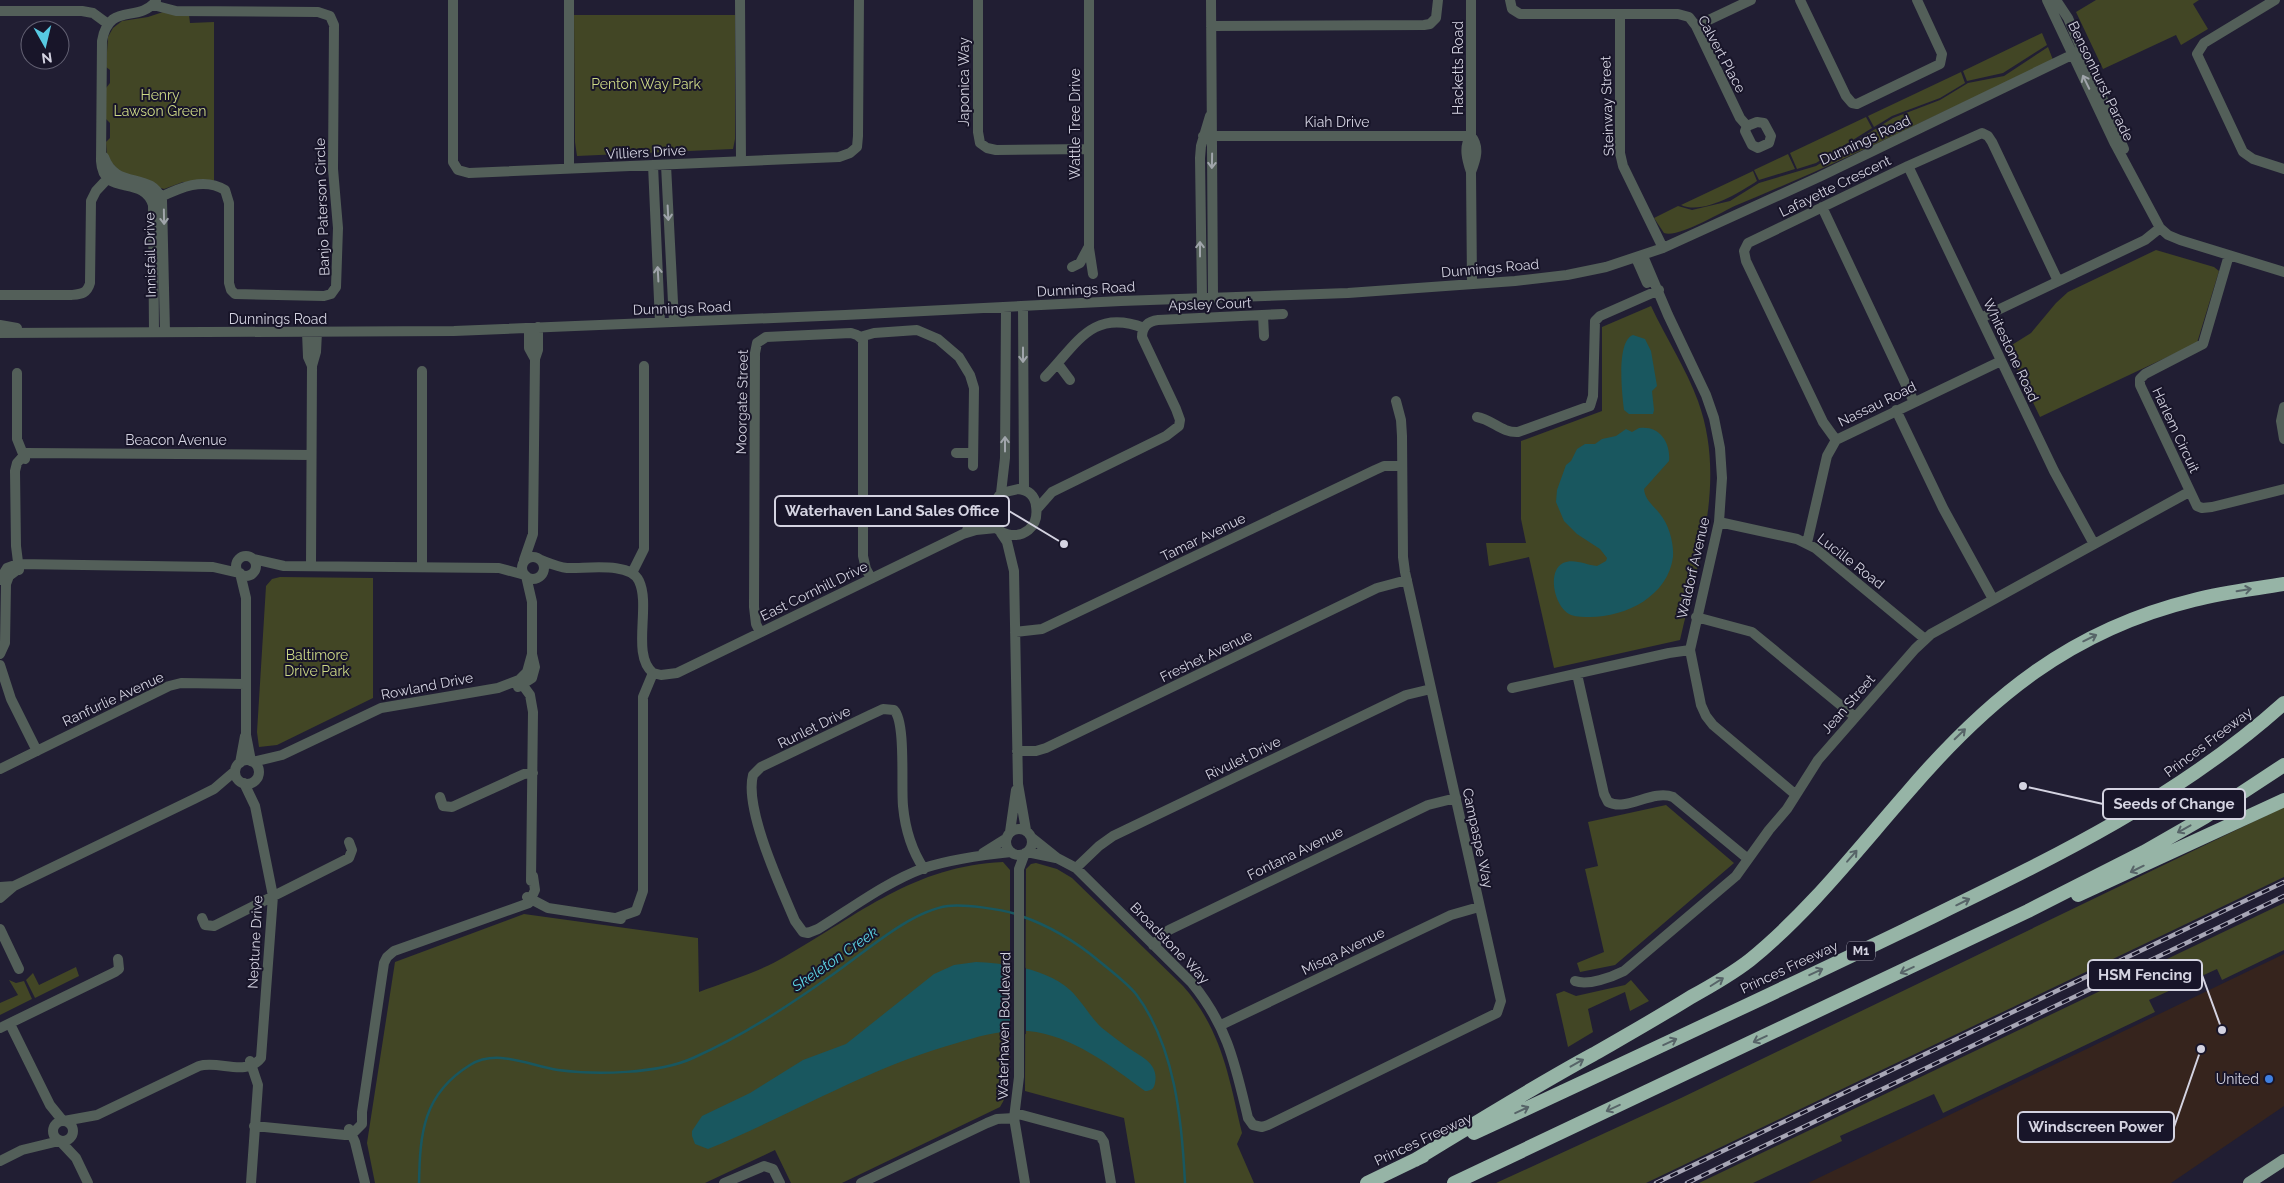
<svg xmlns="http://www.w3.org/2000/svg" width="2284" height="1183" font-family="Raleway,sans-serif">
<rect width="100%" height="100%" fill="#211e33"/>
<path fill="#36241d" d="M2284,954V1106L2171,1183H1808Z"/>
<path fill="#424625" d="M2096,0H2199L2193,4L2208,29L2181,45L2176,35L2103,69L2076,12Z
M163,12L189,15L190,23L214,22V182H183L164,189L122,175L107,157L106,142L110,138V123L106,119V88L110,83V70L106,67L108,37L113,28L122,21L148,17Z
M574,15H735V139L733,149L577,156L575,142Z
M2042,33L2047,45L2003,73L1967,81L1963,71Z
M2048,47L2053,60C1948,109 1844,161 1737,205C1721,212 1679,238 1664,233L1654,218L1678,206L1692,210L1730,201L1759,183L1816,166L1893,118L1940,100L1968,83L2004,76Z
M1961,72L1965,83L1940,98L1892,116L1874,127L1868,116Z
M1866,117L1872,128L1816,163L1797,169L1790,153Z
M1788,154L1795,169L1759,180L1754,170Z
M1753,171L1757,181C1739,193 1703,215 1681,205Z
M2156,250L2214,267L2219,271L2197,343L2040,417L2007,348L2031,333L2056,303L2068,292Z
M1651,306C1666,338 1686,368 1698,401C1727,481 1698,561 1680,640L1554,668L1529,557L1489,566L1486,543H1526L1521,519V441L1602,411V327Z
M280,577L373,578V698L277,745L259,747L257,732L266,586L272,579Z
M1666,805L1734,863L1615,965L1580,972L1577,963L1604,952L1585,869L1598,866L1588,822Z
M2284,807V877L1646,1183H1496L1681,1098Z
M1003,862L1010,870V1063C1010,1079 1009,1093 1000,1107L842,1183H791L775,1150L705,1183H375L367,1143L395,962L524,914L698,938L699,992C727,981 760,972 786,956C860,914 914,866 1003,862Z
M1036,863L1057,869L1072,878L1183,986C1222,1030 1229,1078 1242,1133L1237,1144L1254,1183H1135L1124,1118L1025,1091L1026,869L1031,864Z
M2284,903V950L2222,980L2217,969L2149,1000L2155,1012L1943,1113L1934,1094L1840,1136L1842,1141L1753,1183H1699Z
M76,967L79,976L35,998L26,980L33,973L39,985Z
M9,980L16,983L24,981L32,999L0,1015V1003L18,995Z
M1631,980L1649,1001L1630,1011L1625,992L1588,1009L1593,1032L1568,1047L1556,994L1564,991L1576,996L1625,985Z"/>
<path fill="#19575f" d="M1633,335L1645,339L1651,351L1657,386L1652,391L1654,410L1653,414H1629L1624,410C1622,394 1616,341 1633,335Z
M1639,428C1659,425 1671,442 1669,461L1644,489C1645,500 1653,505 1660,514C1669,525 1674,543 1673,557C1668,596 1626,617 1590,617C1584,617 1577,617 1571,615C1555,609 1546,572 1563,563C1574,558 1586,565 1597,566L1606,561L1607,558L1600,549L1577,534L1564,521L1556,502L1557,490L1566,465L1571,461L1577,449L1585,444H1595L1602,439L1616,436L1626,429L1632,432Z
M976,962C1006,963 1047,969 1070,990C1082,1001 1090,1017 1102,1028C1111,1035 1120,1042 1130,1049C1142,1057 1159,1064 1155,1083C1154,1089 1151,1091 1145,1091C1111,1066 1072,1035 1028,1031C1004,1029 979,1036 957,1043C870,1067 791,1115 708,1149L695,1144L692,1136V1131L702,1116L750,1093L803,1060L846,1044L934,974L954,965Z"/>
<path fill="#211e33" d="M1010,964L1026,968V1034L1010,1035Z"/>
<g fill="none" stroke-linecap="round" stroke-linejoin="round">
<path stroke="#19575f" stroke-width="2.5" d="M1021,916C1050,926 1075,941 1099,961C1111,971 1126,982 1136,994C1175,1046 1182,1121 1185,1183
M419,1183C420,1133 423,1094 470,1065C497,1048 530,1066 558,1070C595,1075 658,1074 693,1058C743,1036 788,1006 832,975C864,953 910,911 948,906C964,904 1000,909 1016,914"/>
<path stroke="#535f59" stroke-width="10" d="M453,0V162L458,170L469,173L839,157L850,153L857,147L858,136L859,0
M740,0L741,161
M978,0V132L980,143L987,148L996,150L1089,149
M1089,0V248L1093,274
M1211,0L1213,297
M1471,0V136C1463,146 1467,160 1471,172L1472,284
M1510,0L1512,9L1520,14H1678L1689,17L1696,26L1740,118L1747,126L1745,131L1752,145L1758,148L1769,143L1771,136L1764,123L1757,122L1747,126
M1800,0L1846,96L1852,103L1857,104L1940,64L1942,54L1917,0
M2047,0L2115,144L2160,228L2168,235L2180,240L2284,272
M2056,0L2068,18L2124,149
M2275,0L2204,43L2197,54L2243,152L2253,159L2284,169
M0,11H82L93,13L108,24
M1620,14V153L1623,166L1663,248
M1211,26L1424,25L1430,24L1436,18L1438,0
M1696,26L1751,0
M1203,136H1471
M104,157C116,191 151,170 162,200L165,332
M653,165L660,322
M666,165L674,322
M1908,166L2054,471L2094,544
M569,169V0
M1471,172C1476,159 1480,147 1471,136
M152,201C174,191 201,175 225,190L229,203V283L231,290L235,294L324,296L331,294L336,287L338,228L333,169L334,25L330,16L318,12L176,11L153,5
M1822,207L1914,402
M2229,255L2203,344L2145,374L2140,379V385L2197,506L2202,508L2212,507L2284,489
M1643,256L1668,315L1706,395L1714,418L1720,448L1722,478L1719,522L1690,650L1701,705L1706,716L1713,725L1796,795
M1636,258L1647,283
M1072,267L1080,263L1088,248
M0,295H71C81,294 87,294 90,283L91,201L96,191L111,175
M1202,298L1200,158L1201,146L1210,116
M1023,306L1024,490
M1263,315L1264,336
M1981,318L2145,240L2160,228
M0,325L17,328
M529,328V348L535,359
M154,332L153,205C143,174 103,198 101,161L102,41C109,1 138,24 156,1
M307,332L308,357L312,366
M0,333L454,331L845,315L1121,301L1348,293L1515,281L1567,275L1606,267L1663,248L1819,177L2082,50
M860,337L874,333L917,330L938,339L959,357L970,375L974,388L973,466
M1058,364L1070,380
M17,373V439L25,459
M1045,377C1077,344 1092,308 1144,328
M2284,407L2281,421L2284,439
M1896,410L1943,508L1993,599
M1477,417C1493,420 1502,433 1518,432L1590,406L1593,396L1595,321L1600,316L1659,290
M1836,440L1823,422L1746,261L1744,251L1748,243L1908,166L1982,133L1988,136L1992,142L2058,281
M956,453H973
M1018,489C1028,490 1035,495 1036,506C1043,552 966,540 1001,493Z
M1001,493L1005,458L1006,307
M1037,509L1052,492L1166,436L1179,426L1180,420L1176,409L1142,337C1142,327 1148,321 1158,320L1283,314
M1719,522L1797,539L1815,548L1925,639
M967,530L993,509
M1001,533L1007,542L1014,571L1018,784L1026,830
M1807,543L1827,456L1836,440L2001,361
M236 566a10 10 0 1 1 20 0a10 10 0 1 1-20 0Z
M522 568a11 11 0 1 1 22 0a11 11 0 1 1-22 0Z
M253,559L284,566L499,568L525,575
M524,560L533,534L535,359L538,350V327
M541,560C549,563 558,567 567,568C585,569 630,561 639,581C651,606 631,655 653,673L661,675L677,673L963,534L976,530L996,528
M311,566L312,366L316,352L317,332
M422,567V371
M19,570L16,546L15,471L17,463L26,453L311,455
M240,573L246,598V735L251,761
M632,573L644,549V366
M0,580L7,568L18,564L213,567L239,573
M1696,617L1752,632L1855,717
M760,632L756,624L754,607L755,353L757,343L766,337L851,333L857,335L863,340V556L866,569L871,578
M1015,632L1042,629L1375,470L1384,466H1402
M0,654L5,643L6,584L9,576L17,570
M0,665L11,699L37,751
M1577,674L1604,794L1608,802C1627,812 1652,789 1673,797L1748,859
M519,680L530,695L533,712L531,881
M518,687L532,678L535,667L532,654V602L526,576
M1512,688L1669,653L1690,650
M1017,751H1036L1046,748L1377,588L1407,580
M235 772a12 12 0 1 1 24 0a12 12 0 1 1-24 0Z
M253,762L282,755L381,708L498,688L519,680L527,672L532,654
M240,763L245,736
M0,769L169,686L181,683L245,684
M440,797L443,806L452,807L524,774L533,773
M1006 842a13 13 0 1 1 26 0a13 13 0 1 1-26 0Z
M1010,832L1016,790
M1032,838L1057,858L1076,868L1192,983C1228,1027 1235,1064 1248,1118L1253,1125L1262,1127L1268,1125L1497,1013L1501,1001L1405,572L1403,557L1402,436L1401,420L1396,401
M1027,852L1056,858
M983,853L1007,838
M1025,853L1019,869V1077L1014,1118L1025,1183
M1076,868L1099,846L1113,836L1406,695L1431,689
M924,869C912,851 905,827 903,806C901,786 906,722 894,710L883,709L870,715L761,767L753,775C744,809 781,888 795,921L803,932L808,933L818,929C852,908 886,882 924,868C952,859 982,855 1011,852
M0,887L14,886L194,799L214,789L235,771
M527,897L548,908L621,919
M0,898L14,886
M202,918L205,925L214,926L349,858L352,850L349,842
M616,918L636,911L643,891V697L653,673
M0,929L19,969
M1153,945L1169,930L1428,805L1456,798
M1575,981C1588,986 1612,977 1624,971L1736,876L1769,830L1787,809L1818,760L1915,649L1931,634L2189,492
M10,1024L50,1105L63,1121
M1221,1025L1451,915L1479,907
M0,1028L115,972L119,969L118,959
M250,1061L258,1085L251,1183
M1015,1113L1100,1136L1104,1142L1111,1183
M53 1131a10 10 0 1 1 20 0a10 10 0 1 1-20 0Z
M64,1121L97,1115L199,1066C219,1060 246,1077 261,1058L273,896L255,806L244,783
M254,1126L345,1135L352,1134L362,1124V1112L384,963L387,957L394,951L529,903L535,890L533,876
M349,1129L355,1142L365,1183
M60,1141L76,1158L88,1183
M0,1161L22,1150L59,1141
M724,1183L764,1166L773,1169L780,1183
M861,1183L987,1123L997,1119L1014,1118"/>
<path stroke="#839c90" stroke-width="12" d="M2249,1183L2284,1160"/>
<path stroke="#96b4a6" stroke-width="14" d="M2078,895L2284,800
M1474,1133C1618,1066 1762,999 1905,930C2038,865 2173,803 2284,703
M1415,1160C1474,1124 1533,1087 1594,1054C1627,1035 1659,1017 1691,997C1711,986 1732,974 1750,960C1809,912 1857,850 1907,793C1988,698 2071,630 2194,600C2224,592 2254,589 2284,584
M1367,1183L1423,1156
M1454,1183L2028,911L2144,852L2205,817L2284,765"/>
<g stroke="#a7a6b6" stroke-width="4.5">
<path id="rail" d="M1656,1183L2284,882
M1687,1183L2284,896"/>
</g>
<use href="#rail" stroke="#181529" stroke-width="2.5" stroke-dasharray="8" stroke-linecap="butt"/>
</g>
<defs><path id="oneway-shaft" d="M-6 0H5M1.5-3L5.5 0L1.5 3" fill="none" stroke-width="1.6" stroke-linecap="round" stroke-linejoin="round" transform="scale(1.25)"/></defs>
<g stroke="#a0a5ab">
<use href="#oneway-shaft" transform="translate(2086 82) rotate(-116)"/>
<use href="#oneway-shaft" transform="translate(1212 161) rotate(91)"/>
<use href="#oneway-shaft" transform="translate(668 213) rotate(87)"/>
<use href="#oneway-shaft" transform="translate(164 217) rotate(89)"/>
<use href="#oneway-shaft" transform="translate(1200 249) rotate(-90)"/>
<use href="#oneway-shaft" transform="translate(658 274) rotate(-93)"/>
<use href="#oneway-shaft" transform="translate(1023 355) rotate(90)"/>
<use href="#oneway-shaft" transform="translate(1005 444) rotate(-90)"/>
</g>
<g stroke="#576468">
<use href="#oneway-shaft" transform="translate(2244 590) rotate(-9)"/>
<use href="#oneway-shaft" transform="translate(2090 638) rotate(-26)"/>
<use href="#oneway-shaft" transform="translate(1960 734) rotate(-44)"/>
<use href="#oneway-shaft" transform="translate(2184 829) rotate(151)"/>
<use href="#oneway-shaft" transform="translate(1852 856) rotate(-49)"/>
<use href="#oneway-shaft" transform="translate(2137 869) rotate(154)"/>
<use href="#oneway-shaft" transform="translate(1963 902) rotate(-26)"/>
<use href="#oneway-shaft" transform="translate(1907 970) rotate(155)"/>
<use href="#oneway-shaft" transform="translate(1816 972) rotate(-25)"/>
<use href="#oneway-shaft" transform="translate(1717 982) rotate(-32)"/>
<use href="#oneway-shaft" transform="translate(1760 1039) rotate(155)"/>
<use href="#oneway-shaft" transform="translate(1670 1042) rotate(-25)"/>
<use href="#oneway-shaft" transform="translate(1577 1063) rotate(-29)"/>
<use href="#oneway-shaft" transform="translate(1613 1108) rotate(155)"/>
<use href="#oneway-shaft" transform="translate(1522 1110) rotate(-25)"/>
</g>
<circle fill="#3f7fe0" stroke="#181529" stroke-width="2" cx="2269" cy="1079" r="5"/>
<g text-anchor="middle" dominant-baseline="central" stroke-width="4" stroke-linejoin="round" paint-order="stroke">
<rect fill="#181529" stroke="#9c9aaa" stroke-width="1" x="1847" y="941.5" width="28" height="19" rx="4"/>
<g font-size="12" font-weight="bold" fill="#d4d3e1">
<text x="1861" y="951">M1</text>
</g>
<g font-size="14" fill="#d4d3e1" stroke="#181529">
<text transform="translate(1722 54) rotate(62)">Calvert Place</text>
<text transform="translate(1458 68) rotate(-90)">Hacketts Road</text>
<text transform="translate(2101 81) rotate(64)">Bensonhurst Parade</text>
<text transform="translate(964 82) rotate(-90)">Japonica Way</text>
<text transform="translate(1607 106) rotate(-92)">Steinway Street</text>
<text x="1337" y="122">Kiah Drive</text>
<text transform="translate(1075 124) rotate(-90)">Wattle Tree Drive</text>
<text transform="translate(1865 140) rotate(-25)">Dunnings Road</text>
<text transform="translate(646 152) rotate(-3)">Villiers Drive</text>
<text transform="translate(1835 186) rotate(-26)">Lafayette Crescent</text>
<text transform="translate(322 207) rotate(-92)">Banjo Paterson Circle</text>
<text transform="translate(150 255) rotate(-91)">Innisfail Drive</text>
<text transform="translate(1490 268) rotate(-5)">Dunnings Road</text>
<text transform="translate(1086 289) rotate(-3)">Dunnings Road</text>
<text transform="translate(1210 304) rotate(-2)">Apsley Court</text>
<text transform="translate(682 308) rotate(-2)">Dunnings Road</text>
<text x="278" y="319">Dunnings Road</text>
<text transform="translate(2011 350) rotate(65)">Whitestone Road</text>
<text transform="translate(742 402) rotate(-89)">Moorgate Street</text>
<text transform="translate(1877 404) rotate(-26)">Nassau Road</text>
<text transform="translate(2176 430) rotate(65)">Harlem Circuit</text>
<text x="176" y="440">Beacon Avenue</text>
<text transform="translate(1203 537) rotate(-26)">Tamar Avenue</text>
<text transform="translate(1851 561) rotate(38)">Lucille Road</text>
<text transform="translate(1693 568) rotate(-77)">Waldorf Avenue</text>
<text transform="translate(814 591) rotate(-26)">East Cornhill Drive</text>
<text transform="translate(1206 656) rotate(-26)">Freshet Avenue</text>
<text transform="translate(427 686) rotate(-11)">Rowland Drive</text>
<text transform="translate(113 699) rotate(-25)">Ranfurlie Avenue</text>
<text transform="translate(1848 704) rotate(-49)">Jean Street</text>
<text transform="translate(814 727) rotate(-26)">Runlet Drive</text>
<text transform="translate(2208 742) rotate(-37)">Princes Freeway</text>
<text transform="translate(1243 758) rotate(-26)">Rivulet Drive</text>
<text transform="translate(1478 838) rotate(78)">Campaspe Way</text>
<text transform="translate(1295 853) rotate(-26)">Fontana Avenue</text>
<text transform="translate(255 942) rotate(-87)">Neptune Drive</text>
<text transform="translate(1170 943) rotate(46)">Broadstone Way</text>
<text transform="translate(1343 951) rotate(-26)">Misqa Avenue</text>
<text transform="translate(1789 967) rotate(-25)">Princes Freeway</text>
<text transform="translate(1004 1026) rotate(-89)">Waterhaven Boulevard</text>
<text transform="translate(1423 1139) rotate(-25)">Princes Freeway</text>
</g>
<g font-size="14" fill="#cdd986" stroke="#181529">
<text x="646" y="84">Penton Way Park</text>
<text x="160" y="95">Henry<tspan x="160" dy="16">Lawson Green</tspan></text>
<text x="317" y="655">Baltimore<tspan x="317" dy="16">Drive Park</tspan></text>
</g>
<g font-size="14" fill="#d4d3e1" stroke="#181529" text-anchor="end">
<text x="2259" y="1079">United</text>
</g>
<g font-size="15" font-style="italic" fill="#5cd4e3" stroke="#181529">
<text transform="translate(835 959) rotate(-35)">Skeleton Creek</text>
</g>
</g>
<path fill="none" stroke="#d4d3e1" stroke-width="2" d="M1064 544L1009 511M2023 786L2103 804M2222 1030L2202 975M2201 1049L2174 1127"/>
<g fill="#d4d3e1" stroke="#181529" stroke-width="2">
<circle cx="1064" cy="544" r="5"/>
<circle cx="2023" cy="786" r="5"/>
<circle cx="2222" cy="1030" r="5"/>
<circle cx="2201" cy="1049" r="5"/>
</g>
<g fill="#181529" stroke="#d4d3e1" stroke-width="2">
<rect x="775" y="496" width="234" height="30" rx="5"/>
<rect x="2103" y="789" width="142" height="30" rx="5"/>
<rect x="2088" y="960" width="114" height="30" rx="5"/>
<rect x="2018" y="1112" width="156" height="30" rx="5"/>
</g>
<g font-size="15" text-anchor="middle" font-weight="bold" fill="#d4d3e1">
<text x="892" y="516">Waterhaven Land Sales Office</text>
<text x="2174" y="809">Seeds of Change</text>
<text x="2145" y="980">HSM Fencing</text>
<text x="2096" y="1132">Windscreen Power</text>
</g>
<g transform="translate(45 45) rotate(172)"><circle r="24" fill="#181529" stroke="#636173"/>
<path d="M0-4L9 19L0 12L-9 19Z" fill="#57c9e2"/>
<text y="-8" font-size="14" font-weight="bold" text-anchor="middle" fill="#d4d3e1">N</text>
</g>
</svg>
